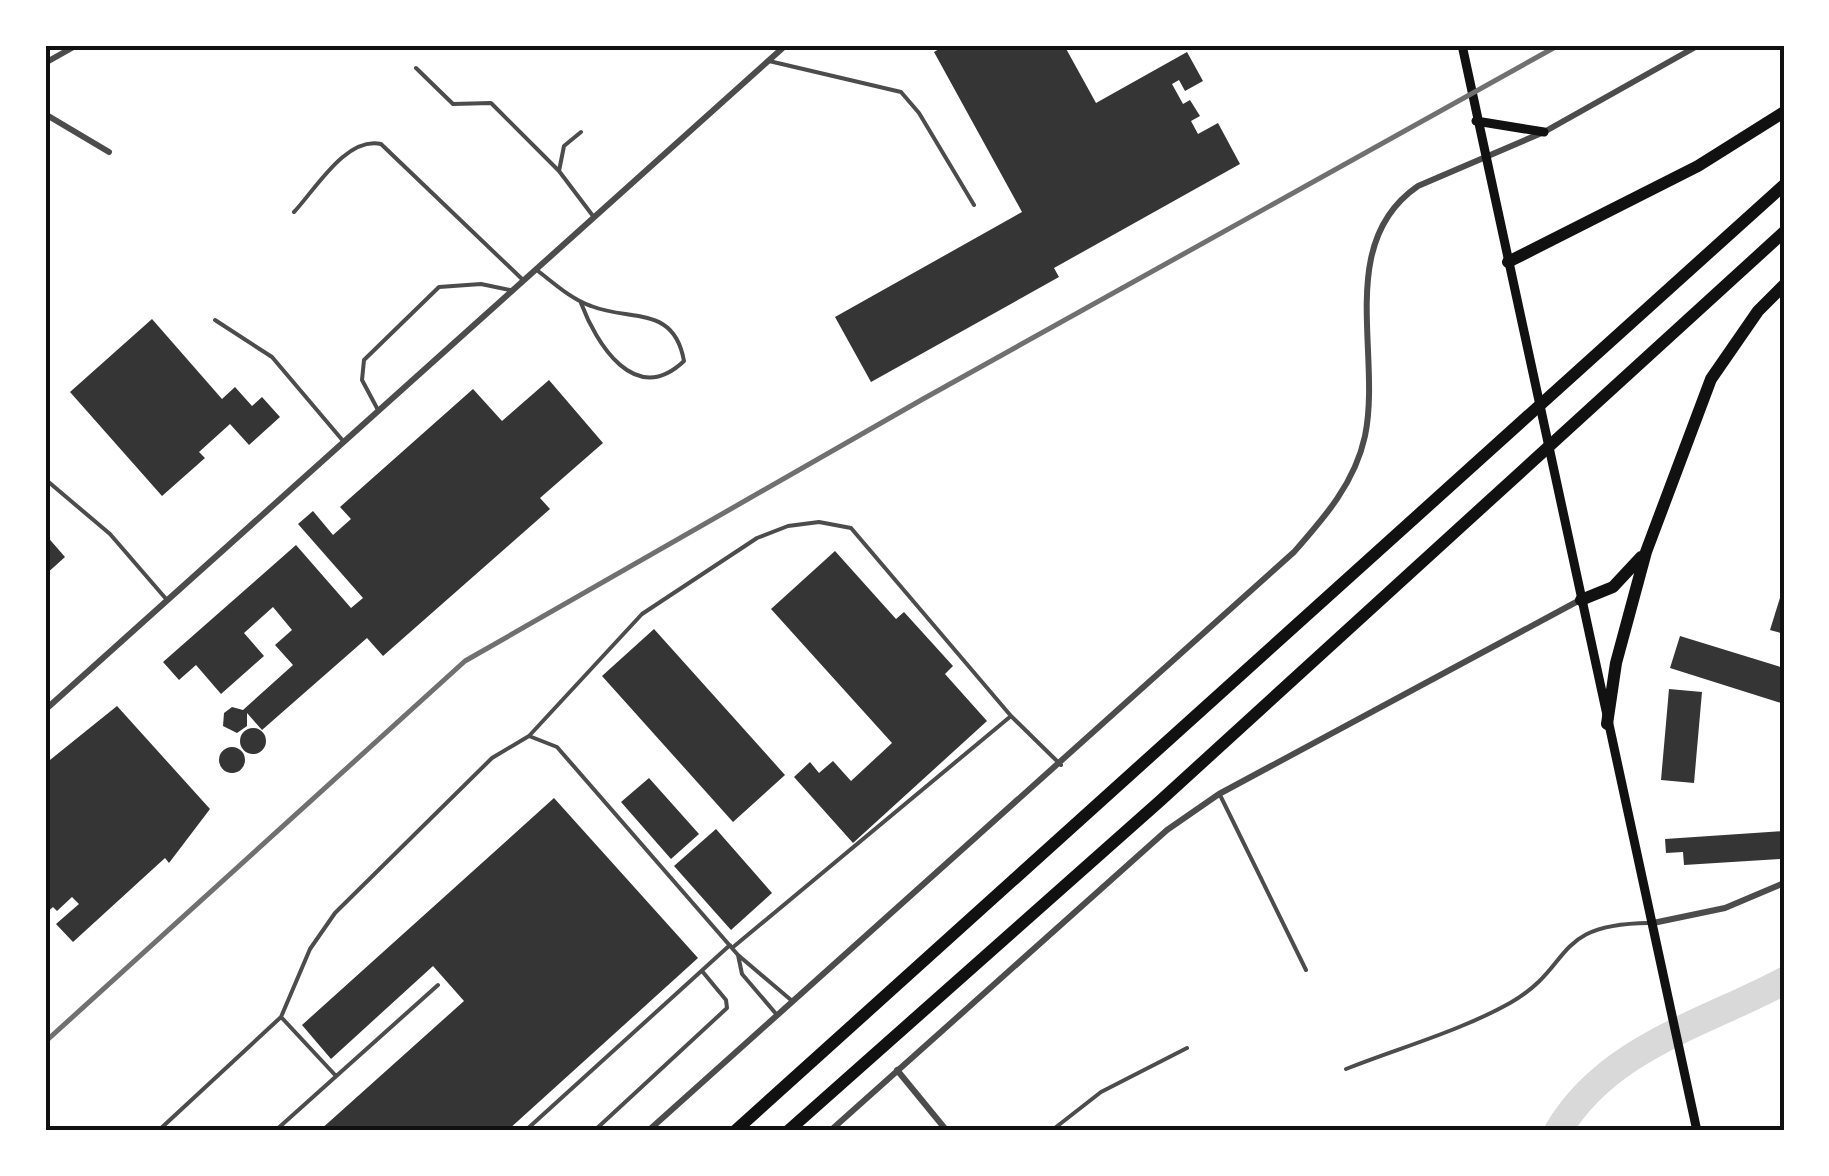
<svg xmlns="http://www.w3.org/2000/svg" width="1829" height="1176" font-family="Roboto,sans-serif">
<rect width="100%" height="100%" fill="#fff"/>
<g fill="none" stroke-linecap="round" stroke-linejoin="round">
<path stroke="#d9d9d9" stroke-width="28" d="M1558,1131C1607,1048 1703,1024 1784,981"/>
</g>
<path fill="#353535" d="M946,45H1064L1096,103L1187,52L1203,81L1185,91L1179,80L1172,84L1183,104L1190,100L1200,116L1191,121L1198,134L1218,123L1240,164L1054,268L1059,277L871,382L835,317L1022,212L934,52Z
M152,319L222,399L235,387L252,406L262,397L280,417L249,445L230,424L199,452L205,458L162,496L70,392Z
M549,380L603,443L540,498L550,509L383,656L367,638L262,730L247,713V726L237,733L223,726L224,713L232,707L243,710L293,665L275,645L292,630L273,607L244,633L264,656L221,694L196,665L179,680L163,662L296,545L351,608L363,598L298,524L313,511L333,535L351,519L340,507L473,389L502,421Z
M45,534L65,557L45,575Z
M835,551L896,619L904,612L953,666L945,674L987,721L853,843L794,777L810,762L819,773L833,761L851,781L892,743L771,609Z
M1783,588H1784V634L1770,630Z
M654,629L785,775L733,822L602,676Z
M1680,636L1784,668V704L1670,668Z
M1669,689L1702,692L1694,783L1661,780Z
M117,706L210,809L169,863L165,858L73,942L56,924L79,904L72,897L57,911L53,907L45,914V764Z
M240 741a13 13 0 1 1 26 0a13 13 0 1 1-26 0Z
M219 760a13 13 0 1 1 26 0a13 13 0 1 1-26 0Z
M649,778L699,834L671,859L621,802Z
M554,798L698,958L507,1131H319L464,1001L433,966L331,1059L302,1025Z
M716,829L772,893L731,930L674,866Z
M1784,831L1780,859L1684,865L1683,852L1666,853L1665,839Z"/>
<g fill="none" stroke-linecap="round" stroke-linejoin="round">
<path stroke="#4c4c4c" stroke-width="4" d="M769,61L901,92L919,113L974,205
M416,68L453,104L491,103L559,171
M581,132L564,146L559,171L593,216
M294,212C315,190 346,136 381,144L522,279
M538,271C555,284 571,299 591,306C632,322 674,305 684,361C635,408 596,343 581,303
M215,320L272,357L344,442
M378,410L362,380L364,360L439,287L481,284L510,290
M45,479L110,534L167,600
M1011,716L1061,765
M529,736L642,614L757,538L788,526L819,522L851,528L1011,716L732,948
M1220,795L1306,970
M738,955L742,974L777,1015
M281,1017L336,1076
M1346,1069C1399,1048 1460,1031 1510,1003C1575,966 1550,924 1649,923
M158,1131L281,1017L310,949L335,913L492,758L529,736L557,747L738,955L791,1000
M275,1131L438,985
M525,1131L730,945
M594,1131L727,1008L726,1000L702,971
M1051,1131L1101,1092L1187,1048"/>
<path stroke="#4c4c4c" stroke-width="6" d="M45,63L77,45
M45,114L109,152
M45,710L786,45
M1653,923L1725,908L1784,883
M897,1070L947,1131
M648,1131L1294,552C1324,518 1355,483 1365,436C1382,354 1335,243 1418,186L1544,132L1699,45
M830,1131L1167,830L1219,794L1580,600"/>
<path stroke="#111" stroke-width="9" d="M1462,45L1697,1131
M1476,121L1544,132"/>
<path stroke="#111" stroke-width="12" d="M1508,262L1698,166L1784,112
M1581,600L1613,587L1641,557
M1607,724L1616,663L1646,552L1711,379L1758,311L1784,285
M735,1131L1784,185
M788,1131L1160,801L1784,232"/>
<path stroke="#707070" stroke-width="5" d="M45,1042L465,661L923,399L1559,45"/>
</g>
<rect width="1829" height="1176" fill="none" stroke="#ffffff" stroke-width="95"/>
<rect x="48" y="48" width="1734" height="1080" fill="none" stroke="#111" stroke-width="4"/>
</svg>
